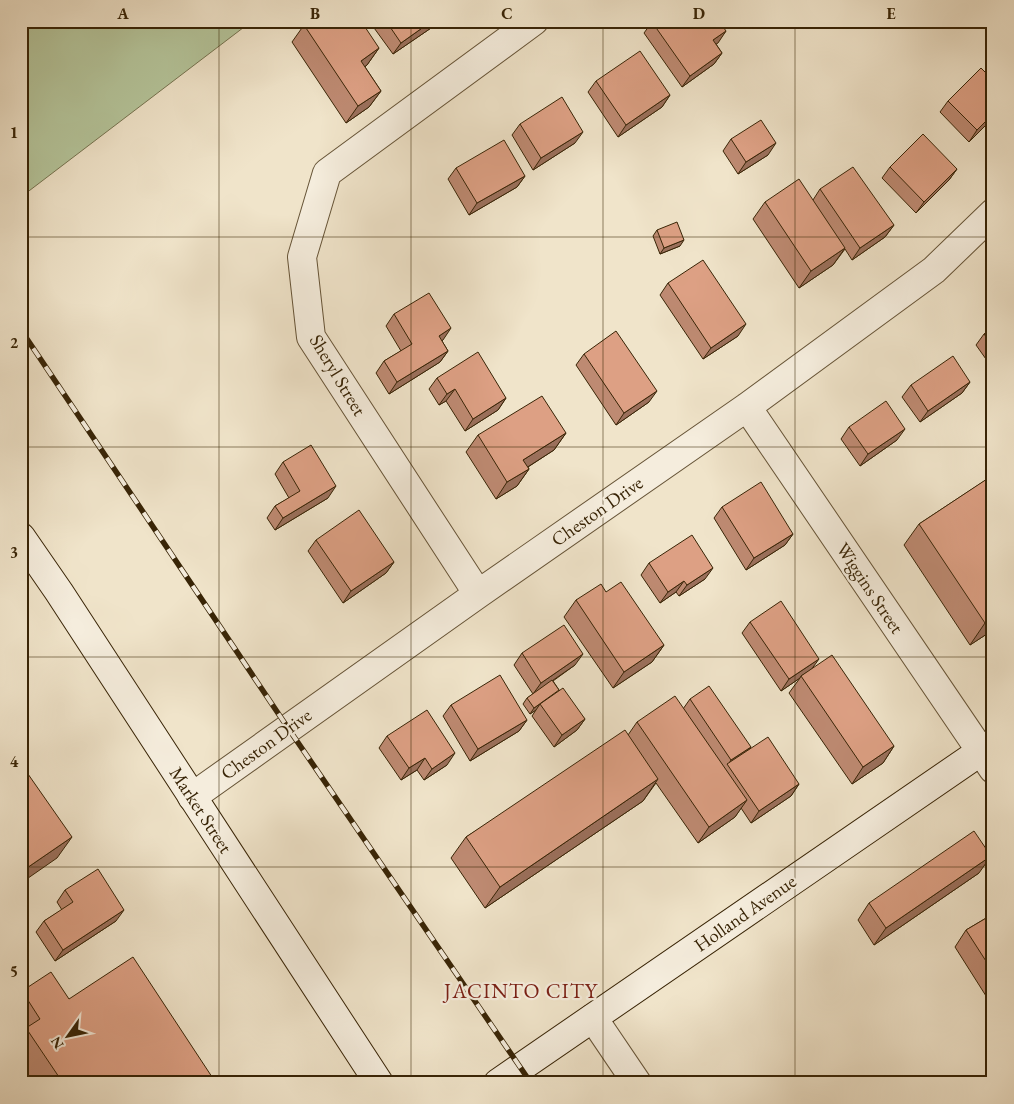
<svg xmlns="http://www.w3.org/2000/svg" width="1014" height="1104" font-family="'EB Garamond',serif">
<rect width="100%" height="100%" fill="#f0e4ca"/>
<filter id="stains"><feTurbulence type="fractalNoise" baseFrequency=".004" numOctaves="4"/><feColorMatrix values="0 0 0 0 .2 0 0 0 0 .09 0 0 0 0 .02 0 0 0 .5 -.17"/></filter>
<radialGradient id="worn" r=".72"><stop offset=".6" stop-color="#630" stop-opacity="0"/><stop offset="1" stop-color="#630" stop-opacity=".3"/></radialGradient>
<path fill="#b5c59b" stroke="#767450" d="M21,21H252L21,197Z"/>
<g fill="none" stroke-linecap="round" stroke-linejoin="round">
<g stroke="#665437" stroke-width="30">
<path id="street" d="M747,407L993,769
M478,594L311,337L302,257L327,173L534,21
M192,797L478,594L747,407L934,270L993,213
M593,1018L637,1083"/>
</g>
<g stroke="#382406" stroke-width="30">
<path id="secondary" d="M21,537L59,592L379,1083
M498,1083L993,743"/>
</g>
<use href="#street" stroke="#f5eddd" stroke-width="28"/>
<use href="#secondary" stroke="#f5eddd" stroke-width="28"/>
<g stroke="#382406" stroke-width="5.5">
<path id="rail" d="M21,330L288,728L531,1083"/>
</g>
<use href="#rail" stroke="#f5eddd" stroke-width="4" stroke-dasharray="11" stroke-linecap="butt"/>
</g>
<path fill="#be8a72" stroke="#382406" d="M369,21H437L434,26L393,54Z
M652,22L676,23L726,31L716,44L722,53L714,64L682,87L644,33Z
M304,25L379,48L367,65L365,67L381,91L369,107L346,123L292,42Z
M993,69V78L989,74Z
M993,80V124L990,121L969,142L940,112L948,101Z
M596,81L670,95L662,107L618,137L588,92Z
M520,124L575,143L533,170L512,135Z
M731,139L768,155L738,174L723,151Z
M890,167L957,169L949,180L916,213L882,178Z
M456,168L525,176L517,187L469,215L448,179Z
M820,189L894,225L885,237L852,260L845,249L833,265L799,288L753,219L765,202L813,200Z
M657,230L680,246L660,254L653,236Z
M668,283L738,336L703,359L660,295Z
M394,314L443,340L442,341L448,351L440,362L389,394L376,373L384,361L401,351L386,326Z
M993,327V369L976,345L984,334Z
M584,354L649,402L616,425L576,365Z
M437,378L506,398L498,410L465,431L446,401L439,405L429,389Z
M970,382L962,393L920,422L902,397L911,385Z
M849,427L897,440L860,466L841,439Z
M566,433L554,450L528,467L529,469L517,486L496,499L466,452L478,435Z
M283,462L328,498L275,530L267,518L275,506L289,498L275,474Z
M993,466V630L970,645L904,545L919,524L992,476L989,472Z
M722,507L793,534L785,545L746,570L714,518Z
M316,540L394,562L386,573L343,603L308,551Z
M649,563L705,579L679,596L676,592L660,603L641,575Z
M606,592L664,645L652,662L613,688L564,617L576,600Z
M750,622L812,668L894,746L883,763L852,784L789,693L800,678L781,691L742,633Z
M522,653L575,665L553,681L559,690L585,719L577,730L554,747L532,716L536,710L530,714L523,704L527,698L533,694L514,665Z
M690,699L751,747L748,750L799,784L791,796L751,823L741,808L735,817L698,843L656,783L643,801L485,908L451,858L466,837L628,735L637,722L683,709Z
M451,705L527,720L519,731L470,761L443,716Z
M387,736L447,765L424,780L417,770L401,780L379,748Z
M979,873L874,945L858,920L869,903Z
M65,890L116,921L55,961L36,932L44,921L62,910L57,902Z
M993,914V1007L955,947L966,930Z
M22,991L69,999L216,1083H34L21,1064V992Z"/>
<path fill="#9b705c" stroke="#382406" d="M432,21H437L434,26L393,54L401,43Z
M726,31L718,43L705,51L713,40Z
M379,48L367,65L349,78L361,61Z
M722,53L714,64L682,87L690,76Z
M381,91L369,107L346,123L358,106Z
M670,95L662,107L618,137L626,125Z
M993,114V116L990,121L969,142L977,130Z
M583,132L575,143L533,170L541,158Z
M776,143L768,155L738,174L746,162Z
M957,169L949,180L916,213L924,202Z
M525,176L517,187L469,215L477,203Z
M894,225L885,237L852,260L860,248Z
M684,240L680,246L660,254L664,248Z
M845,248L833,265L799,288L811,271Z
M746,324L738,336L703,359L711,348Z
M451,328L443,340L431,348L439,336Z
M448,351L440,362L389,394L397,382Z
M970,382L962,393L920,422L928,411Z
M455,389L446,401L439,405L447,394Z
M657,391L649,402L616,425L624,413Z
M506,398L498,410L465,431L473,419Z
M905,429L897,440L860,466L868,454Z
M566,433L554,450L512,477L523,460Z
M529,469L517,486L496,499L507,482Z
M336,486L328,498L275,530L283,518Z
M793,534L785,545L746,570L754,558Z
M394,562L386,573L343,603L351,591Z
M713,568L705,579L679,596L687,585Z
M684,581L676,592L660,603L668,592Z
M993,618V630L970,645L985,623Z
M664,645L652,662L613,688L624,672Z
M583,654L575,665L533,694L541,683Z
M819,659L811,670L801,676L800,678L781,691L789,679Z
M540,704L536,710L530,714L534,708Z
M585,719L577,730L554,747L562,735Z
M527,720L519,731L470,761L478,749Z
M894,746L883,763L852,784L863,767Z
M751,747L743,758L728,765L731,760Z
M455,753L447,765L424,780L432,769Z
M425,758L417,770L401,780L409,768Z
M658,779L643,801L485,908L500,887Z
M799,784L791,796L751,823L759,811Z
M747,800L735,817L698,843L709,827Z
M72,837L57,858L21,883V872Z
M991,856L979,873L874,945L886,928Z
M124,910L116,921L55,961L63,950Z"/>
<path fill="#dda084" stroke="#382406" d="M310,21H361L379,48L361,61L381,91L358,106L304,25Z
M386,21H432L401,43Z
M653,21H674L676,23L679,21H719L726,31L713,40L722,53L690,76L652,22Z
M640,51L670,95L626,125L596,81Z
M981,68L993,80V114L977,130L948,101Z
M562,97L583,132L541,158L520,124Z
M761,120L776,143L746,162L731,139Z
M923,134L957,169L924,202L890,167Z
M504,140L525,176L477,203L456,168Z
M853,167L894,225L860,248L820,189Z
M799,179L845,248L811,271L765,202Z
M677,222L684,240L664,248L657,230Z
M703,260L746,324L711,348L668,283Z
M429,293L451,328L439,336L448,351L397,382L384,361L412,344L394,314Z
M993,327V346L984,334Z
M616,331L657,391L624,413L584,354Z
M478,352L506,398L473,419L455,389L447,394L437,378Z
M953,356L970,382L928,411L911,385Z
M542,396L566,433L523,460L529,469L507,482L478,435Z
M886,401L905,429L868,454L849,427Z
M311,445L336,486L283,518L275,506L300,491L283,462Z
M993,475V618L985,623L919,524Z
M761,482L793,534L754,558L722,507Z
M359,510L394,562L351,591L316,540Z
M692,535L713,568L687,585L684,581L668,592L649,563Z
M621,582L664,645L624,672L576,600L601,584L606,592Z
M781,601L819,659L789,679L750,622Z
M564,625L583,654L541,683L522,653Z
M832,655L894,746L863,767L801,676Z
M500,675L527,720L478,749L451,705Z
M552,680L559,690L534,708L527,698Z
M709,686L751,747L731,760L690,699Z
M563,688L585,719L562,735L540,704Z
M675,696L747,800L709,827L637,722Z
M427,710L455,753L432,769L425,758L409,768L387,736Z
M625,730L658,779L500,887L466,837Z
M768,737L799,784L759,811L727,764Z
M21,764L72,837L21,872Z
M974,831L991,856L886,928L869,903Z
M98,869L124,910L63,950L44,921L73,902L65,890Z
M993,914V972L966,930Z
M133,957L216,1083H63L26,1028L40,1019L22,991L51,972L69,999Z"/>
<path fill="none" stroke="#382406" stroke-width="1" stroke-opacity="0.55" d="M219,21V1083M411,21V1083M603,21V1083M795,21V1083M21,237H993M21,447H993M21,657H993M21,867H993"/>
<g text-anchor="middle" dominant-baseline="central" stroke-width="4.5" stroke-linejoin="round" paint-order="stroke">
<g font-size="19" fill="#382406" stroke="#f5eddd">
<text transform="translate(338 375) rotate(59)">Sheryl Street</text>
<text transform="translate(597 511) rotate(-35)">Cheston Drive</text>
<text transform="translate(870 588) rotate(56)">Wiggins Street</text>
<text transform="translate(266 744) rotate(-36)">Cheston Drive</text>
<text transform="translate(201 810) rotate(57)">Market Street</text>
<text transform="translate(745 913) rotate(-35)">Holland Avenue</text>
</g>
<g font-size="21" letter-spacing="1" fill="#7a1f14" stroke="#f5eddd">
<text x="521" y="990">JACINTO CITY</text>
</g>
</g>
<rect width="1014" height="1104" fill="none" stroke="#f0e4ca" stroke-width="55"/>
<g transform="translate(68 1036) rotate(237)" stroke="#f5eddd" stroke-width="4" paint-order="stroke">
<path d="M0-4L9 19L0 12L-9 19Z" fill="#382406"/>
<text y="-8" font-size="14" font-weight="bold" text-anchor="middle" fill="#382406">N</text>
</g>
<rect x="28" y="28" width="958" height="1048" fill="none" stroke="#382406" stroke-width="2"/>
<g font-size="16" text-anchor="middle" font-weight="bold" fill="#382406">
<text x="123" y="19">A</text>
<text x="315" y="19">B</text>
<text x="507" y="19">C</text>
<text x="699" y="19">D</text>
<text x="891" y="19">E</text>
<text x="14" y="138">1</text>
<text x="14" y="348">2</text>
<text x="14" y="558">3</text>
<text x="14" y="767">4</text>
<text x="14" y="977">5</text>
</g>
<rect width="100%" height="100%" filter="url(#stains)"/>
<rect width="100%" height="100%" fill="url(#worn)"/>
</svg>
